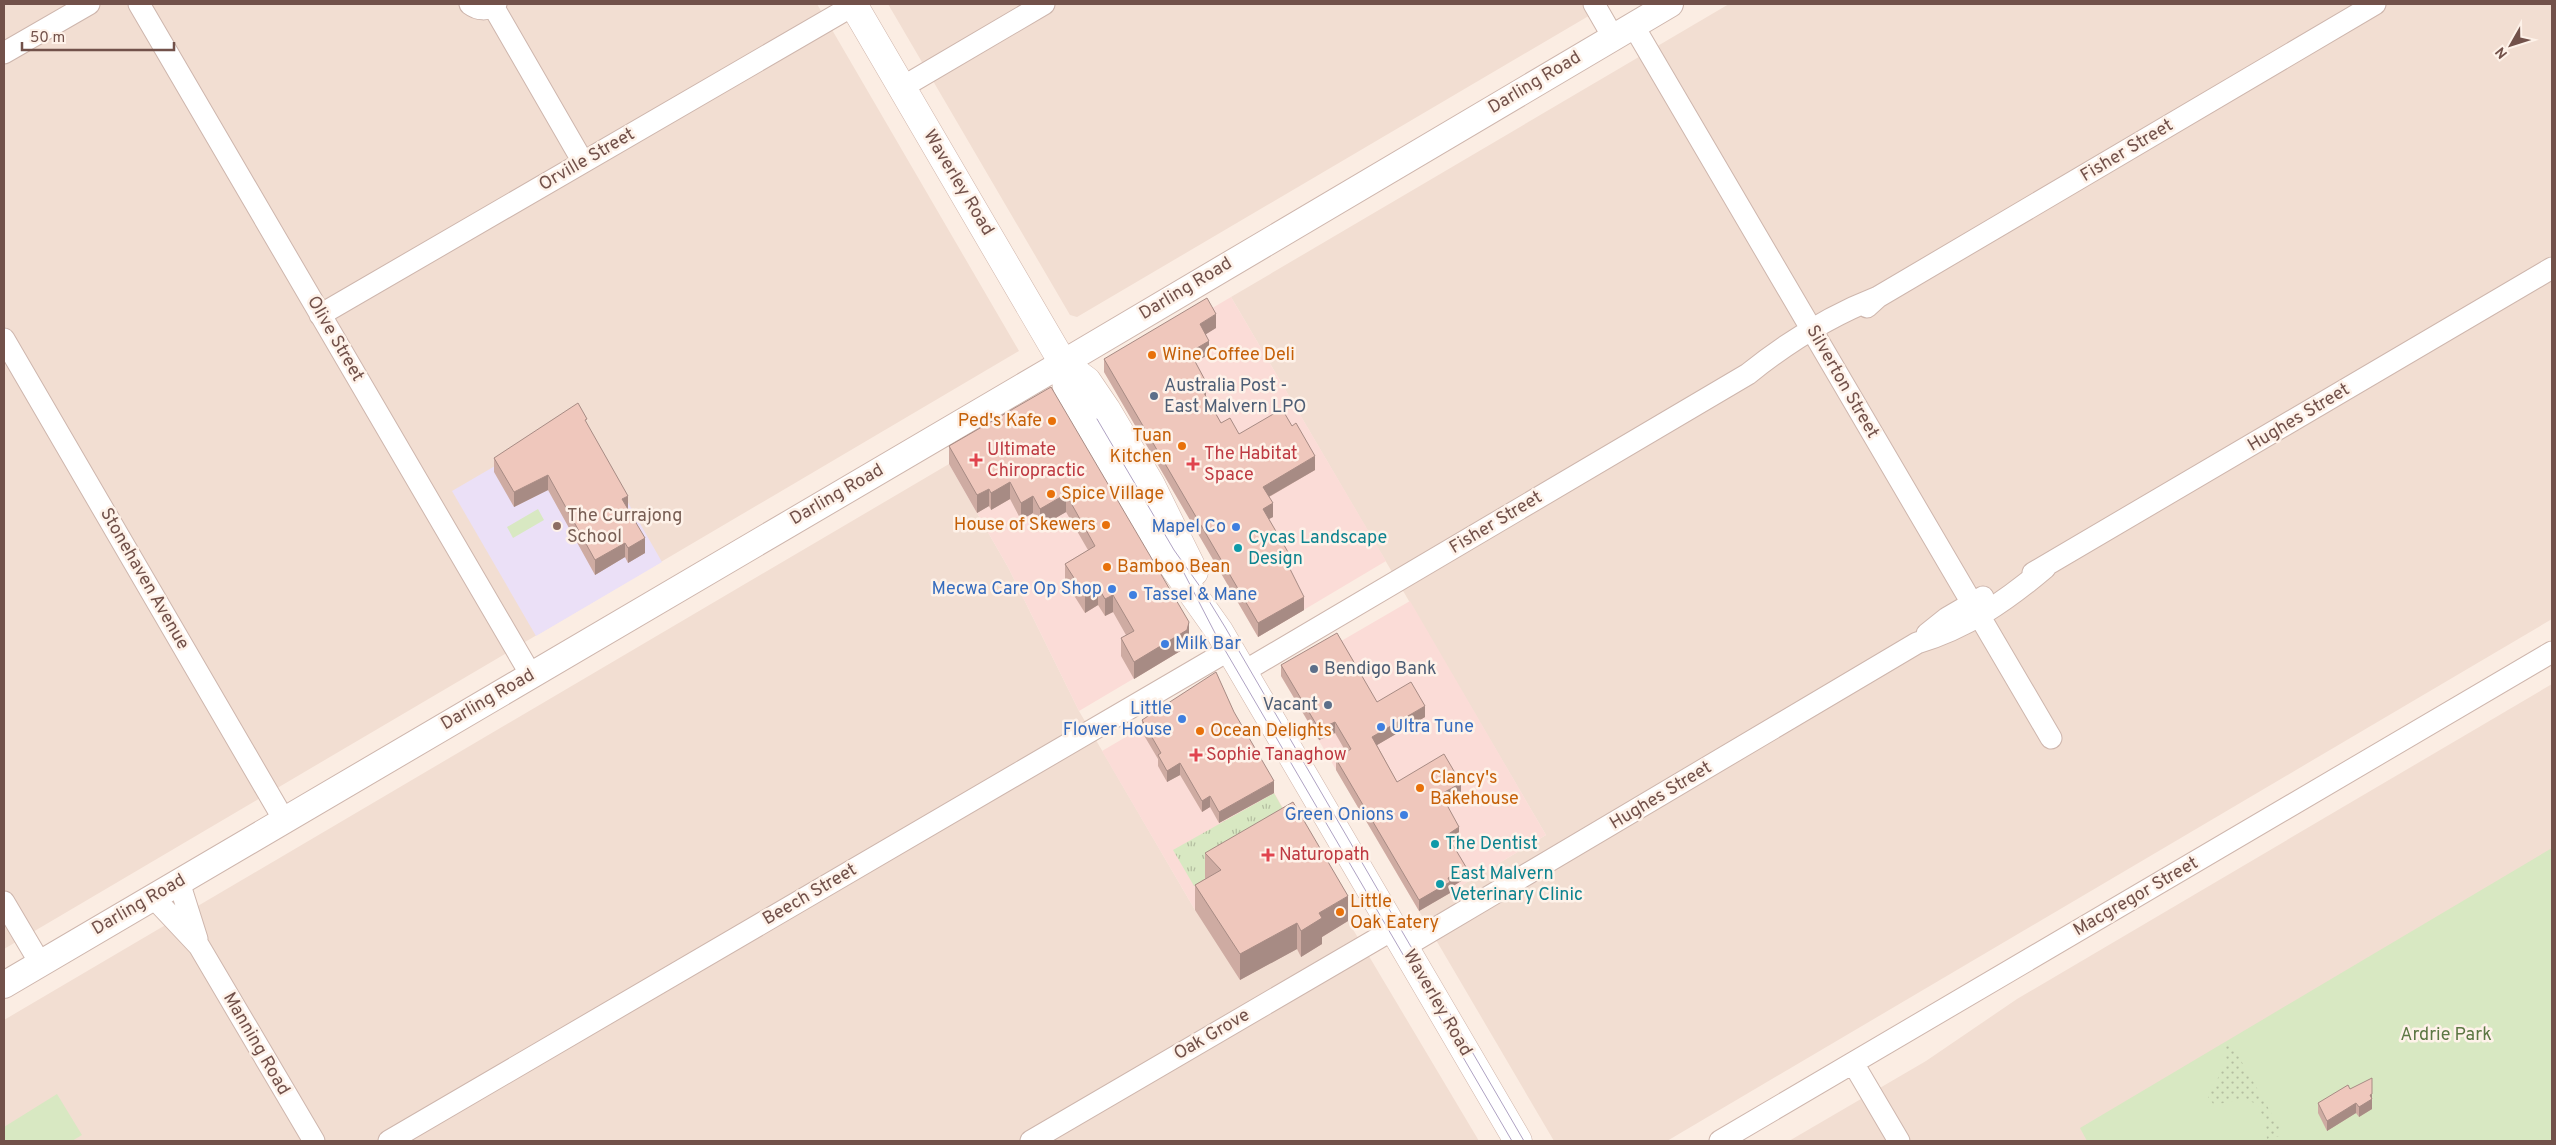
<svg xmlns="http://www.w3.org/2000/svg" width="2556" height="1145" font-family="Overpass,sans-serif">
<defs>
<pattern id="grass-tufts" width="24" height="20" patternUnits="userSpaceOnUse" patternTransform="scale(1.25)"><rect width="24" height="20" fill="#d8e8c2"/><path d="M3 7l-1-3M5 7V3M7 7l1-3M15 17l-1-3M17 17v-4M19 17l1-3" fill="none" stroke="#b4bea0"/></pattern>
<pattern id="garden-dots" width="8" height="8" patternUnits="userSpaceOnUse" patternTransform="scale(1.25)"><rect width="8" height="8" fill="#d8e8c2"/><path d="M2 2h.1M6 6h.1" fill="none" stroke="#b4bea0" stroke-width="1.8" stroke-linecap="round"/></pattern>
</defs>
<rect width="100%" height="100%" fill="#fbede3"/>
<path fill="#f2ded2" d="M4,4H817L1019,351L4,949Z
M888,4H1609L1077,317L1070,315Z
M1729,4H2552V619L1667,1141H1554L1419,911L1546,835L1231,297Z
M949,464L1009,569L1079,711L1195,910L1319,938L1348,921L1479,1141H4V1020Z
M2552,684V1141H1789L1926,1061L2017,999Z"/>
<path fill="#fbdcd7" d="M1231,297L1386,561L1258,637L1104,372Z
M1051,405L1187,647L1079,711L1009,569L949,464Z
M1410,601L1546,835L1419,911L1281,676Z
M1216,684L1234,723L1348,921L1319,939L1229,890L1195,910L1102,751Z"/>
<path fill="#ebe0f7" d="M579,417L662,562L536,636L452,491Z"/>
<path fill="url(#grass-tufts)" d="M1274,793L1293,827L1194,886L1173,850Z"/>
<path fill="#d8e8c2" d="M538,509L544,520L513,538L507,527Z
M2552,848V1141H2087L2080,1128Z
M57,1094L82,1135L72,1141H4V1127Z"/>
<path fill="url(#garden-dots)" d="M2228,1043L2232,1045L2281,1130V1136L2267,1139L2265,1124L2258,1104L2242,1099L2214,1105L2208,1097L2227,1061L2223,1045Z"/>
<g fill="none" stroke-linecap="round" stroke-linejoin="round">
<g stroke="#ceb6ad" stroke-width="23">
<path id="minor" d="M139,4L531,675
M470,4C478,10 487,11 496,4
M1594,4L1613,37
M493,6L583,162
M1633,25L2051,738
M4,53L89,4
M901,88L1044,4
M1867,307L1878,297L2375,4
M320,315L854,5
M4,339L284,820
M2033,573L2552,268
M1927,634L1947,618L1983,597
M1243,672L1748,374C1789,341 1829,316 1878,297
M179,882L197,939
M153,897L199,946L314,1141
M4,902L40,963
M1404,947L1917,643C1967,628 2006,601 2045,568
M1853,1063L1899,1141
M389,1141L1231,649
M1031,1141L1394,929
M1720,1141L2552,652"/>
</g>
<g stroke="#ceb6ad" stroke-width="28">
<path id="tertiary" d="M4,985L1063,363L1670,4"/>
</g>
<g stroke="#d0b5aa" stroke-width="29">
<path id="secondary" d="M853,4L1063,363L1068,393L1098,444L1161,549L1219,631L1518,1141
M1063,363L1087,381L1106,409L1151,485L1194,572"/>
</g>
<use href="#minor" stroke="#fff" stroke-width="21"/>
<use href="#tertiary" stroke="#fff" stroke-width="26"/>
<use href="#secondary" stroke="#fff" stroke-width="28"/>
<path stroke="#afa2c3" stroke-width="1" d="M1097,419L1174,550L1201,588L1225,627L1524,1141
M1184,573L1215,633L1512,1141"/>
</g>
<path fill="#ceaba2" d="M1216,328L1205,334L1209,354L1195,362L1206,396L1221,423L1239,434L1315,470L1269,497L1273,517L1269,519L1288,565L1304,610L1258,637L1104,372V359Z
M1051,387L1189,639L1187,647L1134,679L1121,656V638L1126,635L1113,612L1105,616L1098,605L1085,613L1065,581V564L1088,550L1066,512L1040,527L1033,513L1021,520L1010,499L991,510L989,506L977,513L949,464V446Z
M587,425L628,509L645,553L628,563L625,557L595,575L548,490L514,507L494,472V458Z
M1281,665L1377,702L1425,717L1377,745L1397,782L1461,794L1445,803L1459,838L1452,843L1466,878L1450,888V893L1419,911L1336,770V759L1346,752L1335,733L1319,740L1281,676Z
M1142,720L1274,793L1219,823L1210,807L1202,812L1180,775L1167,782L1158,766V759L1142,732Z
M1205,853L1348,921L1322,937V944L1301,957L1297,949L1240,980L1195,910V885L1205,879Z
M2350,1089L2372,1109L2359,1117L2356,1113L2327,1131L2318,1113V1103Z"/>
<path fill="#a78b84" d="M1216,314V328L1200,338V324Z
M1209,341V354L1190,366V352Z
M1206,382V396L1200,386Z
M1315,456V470L1263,500V487Z
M548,475V490L514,507V492Z
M1010,482V499L991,510V493Z
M989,489V506L977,513V495Z
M1066,494V512L1040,527V509Z
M628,496V510L622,499Z
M1033,496V513L1021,520V503Z
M1273,503V517L1263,522V509Z
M645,538V553L628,563V548Z
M625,543V557L595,575V560Z
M1288,552V565L1283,555Z
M1098,587V605L1085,613V595Z
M1113,595V612L1105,616V599Z
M1304,597V610L1258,637V623Z
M1189,622V639L1187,647L1134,679V662Z
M1425,706V717L1372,748V737Z
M1335,722V733L1319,740V729Z
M1180,763V775L1167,782V771Z
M1274,781V793L1219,823V812Z
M1461,783V794L1441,806V794Z
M1210,796V807L1202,812V801Z
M1459,827V838L1447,846V835Z
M1466,867V878L1450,888V893L1419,911V900L1448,878Z
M1348,896V921L1322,937V944L1301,957V931L1319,913Z
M1297,923V949L1240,980V954Z
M2372,1094V1109L2359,1117V1107L2370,1095Z
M2356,1103V1113L2327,1131V1121Z"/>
<path fill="#efc7bc" stroke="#a78b84" d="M1207,298L1216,314L1200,324L1209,341L1190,352L1206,382L1200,386L1221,423L1230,418L1239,434L1282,409L1292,426L1296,423L1315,456L1263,487L1273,503L1263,509L1288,552L1283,555L1304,597L1258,623L1104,359Z
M1051,387L1189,622L1187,630L1134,662L1121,638L1134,631L1113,595L1105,599L1098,587L1085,595L1065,564L1095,546L1066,494L1040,509L1033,496L1021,503L1010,482L991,493L989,489L977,495L949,446Z
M578,403L587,419L585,420L628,496L622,499L645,538L628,548L625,543L595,560L548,475L514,492L494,458Z
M1337,633L1377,702L1411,682L1425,706L1372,737L1397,782L1444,754L1461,783L1441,794L1459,827L1447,835L1466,867L1448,878L1450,882L1419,900L1336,759L1351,749L1335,722L1319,729L1281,665Z
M1216,672L1234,712L1274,781L1219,812L1210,796L1202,801L1180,763L1167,771L1158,755L1161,753L1142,720Z
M1293,802L1348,896L1319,913L1322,918L1301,931L1297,923L1240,954L1195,885L1221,870L1205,853Z
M2372,1078V1094L2370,1095L2372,1099L2359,1107L2356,1103L2327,1121L2318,1103L2348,1085L2350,1089Z"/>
<g fill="#e8710a" stroke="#fef2e9" stroke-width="2">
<circle cx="1152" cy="355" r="5"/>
<circle cx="1052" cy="421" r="5"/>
<circle cx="1182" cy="446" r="5"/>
<circle cx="1051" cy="494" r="5"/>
<circle cx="1106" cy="525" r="5"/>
<circle cx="1107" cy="567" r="5"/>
<circle cx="1200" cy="731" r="5"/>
<circle cx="1420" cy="788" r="5"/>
<circle cx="1340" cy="912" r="5"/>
</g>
<g fill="#5c6f8a" stroke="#fef2e9" stroke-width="2">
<circle cx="1154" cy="396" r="5"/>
<circle cx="1314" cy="669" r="5"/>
<circle cx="1328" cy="705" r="5"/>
</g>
<g fill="#e0444e" stroke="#fef2e9" stroke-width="2">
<path d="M973.5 452.5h5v5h5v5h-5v5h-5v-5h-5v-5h5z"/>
<path d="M1190.5 456.5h5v5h5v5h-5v5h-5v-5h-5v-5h5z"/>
<path d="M1193.5 747.5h5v5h5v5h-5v5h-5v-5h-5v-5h5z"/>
<path d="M1265.5 847.5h5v5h5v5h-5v5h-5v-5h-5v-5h5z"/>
</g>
<circle fill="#8d6e63" stroke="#fef2e9" stroke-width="2" cx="557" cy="526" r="5"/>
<g fill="#3f7fe0" stroke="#fef2e9" stroke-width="2">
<circle cx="1236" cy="527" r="5"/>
<circle cx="1112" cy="589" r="5"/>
<circle cx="1133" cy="595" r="5"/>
<circle cx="1165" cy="644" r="5"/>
<circle cx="1182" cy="719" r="5"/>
<circle cx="1381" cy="727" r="5"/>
<circle cx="1404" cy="815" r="5"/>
</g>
<g fill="#0f9aa8" stroke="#fef2e9" stroke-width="2">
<circle cx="1238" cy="548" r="5"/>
<circle cx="1435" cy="844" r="5"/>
<circle cx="1440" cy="884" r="5"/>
</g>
<g text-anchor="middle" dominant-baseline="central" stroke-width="5" stroke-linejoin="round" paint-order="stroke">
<g font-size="18" fill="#72514a" stroke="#fef2e9">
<text transform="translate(1535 83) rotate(-31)">Darling Road</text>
<text transform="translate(2127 151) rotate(-31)">Fisher Street</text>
<text transform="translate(587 160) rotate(-30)">Orville Street</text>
<text transform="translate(958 183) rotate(59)">Waverley Road</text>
<text transform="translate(1186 289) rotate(-31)">Darling Road</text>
<text transform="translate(335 339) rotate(60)">Olive Street</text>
<text transform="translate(1842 382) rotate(60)">Silverton Street</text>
<text transform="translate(2299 418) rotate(-31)">Hughes Street</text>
<text transform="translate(837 495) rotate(-30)">Darling Road</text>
<text transform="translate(1496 523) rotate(-31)">Fisher Street</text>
<text transform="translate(144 579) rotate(60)">Stonehaven Avenue</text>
<text transform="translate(488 700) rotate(-30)">Darling Road</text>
<text transform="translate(1661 796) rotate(-31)">Hughes Street</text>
<text transform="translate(810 895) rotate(-30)">Beech Street</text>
<text transform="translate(2136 897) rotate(-30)">Macgregor Street</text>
<text transform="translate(139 905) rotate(-30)">Darling Road</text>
<text transform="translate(1437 1003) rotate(60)">Waverley Road</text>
<text transform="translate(1212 1035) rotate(-30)">Oak Grove</text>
<text transform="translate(256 1044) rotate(60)">Manning Road</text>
</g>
<g font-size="18" fill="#c56008" stroke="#fef2e9" text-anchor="start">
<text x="1162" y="355">Wine Coffee Deli</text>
<text x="1042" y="421" text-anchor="end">Ped's Kafe</text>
<text x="1172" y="436" text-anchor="end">Tuan<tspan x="1172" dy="21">Kitchen</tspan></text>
<text x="1061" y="494">Spice Village</text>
<text x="1096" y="525" text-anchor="end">House of Skewers</text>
<text x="1117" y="567">Bamboo Bean</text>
<text x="1210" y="731">Ocean Delights</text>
<text x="1430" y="778">Clancy's<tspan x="1430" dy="21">Bakehouse</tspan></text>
<text x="1350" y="902">Little<tspan x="1350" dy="21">Oak Eatery</tspan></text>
</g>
<g font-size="18" fill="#4e5e75" stroke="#fef2e9" text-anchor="start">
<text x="1164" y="386">Australia Post -<tspan x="1164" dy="21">East Malvern LPO</tspan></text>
<text x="1324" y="669">Bendigo Bank</text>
<text x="1318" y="705" text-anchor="end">Vacant</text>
</g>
<g font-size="18" fill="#be3a42" stroke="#fef2e9" text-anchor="start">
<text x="987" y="450">Ultimate<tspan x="987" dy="21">Chiropractic</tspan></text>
<text x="1204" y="454">The Habitat<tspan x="1204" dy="21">Space</tspan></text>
<text x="1206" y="755">Sophie Tanaghow</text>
<text x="1279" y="855">Naturopath</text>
</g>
<g font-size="18" fill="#785e54" stroke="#fef2e9" text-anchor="start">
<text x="567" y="516">The Currajong<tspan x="567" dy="21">School</tspan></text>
</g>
<g font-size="18" fill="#366cbe" stroke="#fef2e9" text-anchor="end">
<text x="1226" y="527">Mapel Co</text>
<text x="1102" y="589">Mecwa Care Op Shop</text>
<text x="1143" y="595" text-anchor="start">Tassel &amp; Mane</text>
<text x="1175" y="644" text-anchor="start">Milk Bar</text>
<text x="1172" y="709">Little<tspan x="1172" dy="21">Flower House</tspan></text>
<text x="1391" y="727" text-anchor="start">Ultra Tune</text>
<text x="1394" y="815">Green Onions</text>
</g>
<g font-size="18" fill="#0d838f" stroke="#fef2e9" text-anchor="start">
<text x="1248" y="538">Cycas Landscape<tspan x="1248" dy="21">Design</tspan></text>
<text x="1445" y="844">The Dentist</text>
<text x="1450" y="874">East Malvern<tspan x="1450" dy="21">Veterinary Clinic</tspan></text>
</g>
<g font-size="18" fill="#5c7743" stroke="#fef2e9">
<text x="2446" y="1035">Ardrie Park</text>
</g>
</g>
<rect width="2556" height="1145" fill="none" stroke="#72514a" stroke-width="10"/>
<g transform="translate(2511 45) rotate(231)" stroke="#fef2e9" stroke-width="4" paint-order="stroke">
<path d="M0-4L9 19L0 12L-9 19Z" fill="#72514a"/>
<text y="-8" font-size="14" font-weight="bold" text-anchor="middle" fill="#72514a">N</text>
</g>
<path d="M22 42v8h152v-8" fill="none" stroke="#72514a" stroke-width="2.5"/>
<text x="30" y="42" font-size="15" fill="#72514a" stroke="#fef2e9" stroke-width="4" paint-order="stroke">50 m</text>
</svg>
